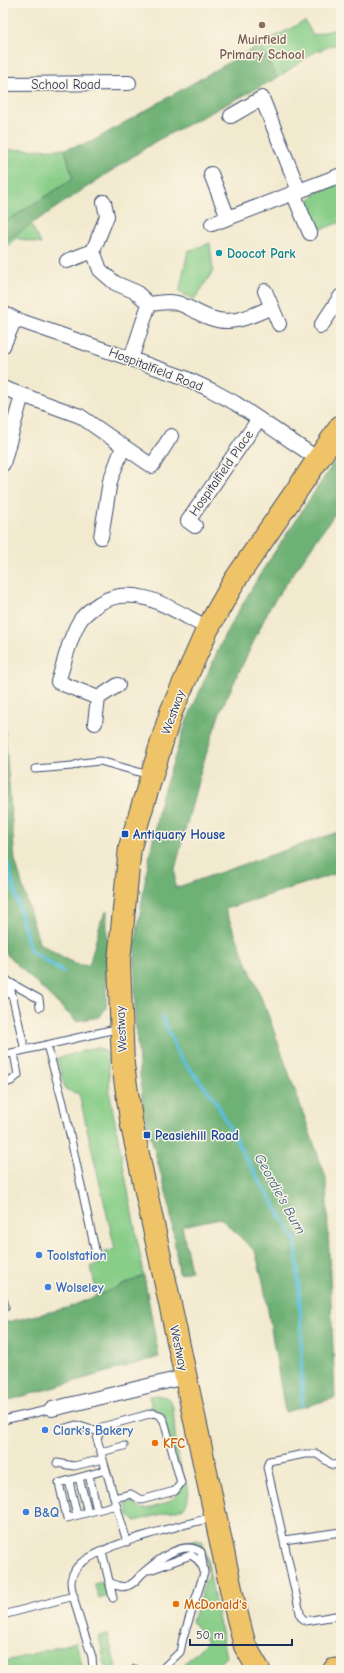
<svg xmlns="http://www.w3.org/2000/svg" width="344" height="1673" font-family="'Comic Neue',sans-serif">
<rect width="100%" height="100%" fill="#fcf5e5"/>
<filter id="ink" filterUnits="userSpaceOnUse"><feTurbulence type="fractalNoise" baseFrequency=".025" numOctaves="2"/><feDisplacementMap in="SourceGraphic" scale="8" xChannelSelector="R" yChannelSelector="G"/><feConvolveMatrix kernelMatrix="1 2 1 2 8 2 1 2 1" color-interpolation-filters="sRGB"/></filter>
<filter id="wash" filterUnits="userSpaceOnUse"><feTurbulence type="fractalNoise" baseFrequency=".012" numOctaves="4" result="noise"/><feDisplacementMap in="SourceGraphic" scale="16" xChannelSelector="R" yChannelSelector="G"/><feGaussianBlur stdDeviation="0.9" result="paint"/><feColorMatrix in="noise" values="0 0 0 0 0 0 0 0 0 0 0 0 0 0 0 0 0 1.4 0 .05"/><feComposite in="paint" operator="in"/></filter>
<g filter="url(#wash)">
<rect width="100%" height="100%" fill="#f2eacf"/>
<path fill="#88ce89" stroke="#527e74" d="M305,21L313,35L341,28V42L315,52L277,78L259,45Z
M65,149L73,179L3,223V150Z
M341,183V224L338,223L317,231L306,206C312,191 328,188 341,183Z
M31,224L41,244L16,238L3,250V243Z
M210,243L213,271L194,300L179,292L188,251Z
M98,1047L108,1054L110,1095L144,1276L97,1296L91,1266L107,1262L105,1252L115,1249L79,1094L65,1089L57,1058Z
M157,1395L166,1397L171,1401L173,1408L176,1447L182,1472L189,1492L187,1503L184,1508L136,1521L129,1517L126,1504L131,1502L142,1509C157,1508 178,1501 182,1485L163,1414L156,1409L141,1412V1410L152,1407L149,1396Z
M198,1540L203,1542L206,1555L226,1657L211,1670H175L179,1669L207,1642L192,1621L208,1574L205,1555L202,1548L196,1543L186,1542Z
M103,1581L108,1595L99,1598L94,1584Z
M107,1634L117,1670L106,1669L99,1636Z
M76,1642L82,1664V1670H3V1662Z"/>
<path fill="#6eb175" stroke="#44706a" d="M259,45L277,78L156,141L3,243V223L73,179L65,149L91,142Z
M341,452V505L270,607L220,712L201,770L175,869V888L341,831V872L225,909L269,1017L326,1178L335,1398L285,1412L263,1281L255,1251L220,1218L182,1226L191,1271L179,1274L169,1203L143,1109L135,1019V946L146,875L161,798L187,720L225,634L262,571Z
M3,680L4,722L15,860L39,943L75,964L89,966L101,921L107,910L106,1007L100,1017L76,1021L3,951Z
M144,1276L159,1357L3,1402V1323L67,1308Z"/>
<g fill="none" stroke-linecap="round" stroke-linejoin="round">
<path stroke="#5abdd8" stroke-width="4" d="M3,846L30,950L63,972
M163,1018L179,1056L214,1098L244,1155L296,1241L301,1323L302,1405"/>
</g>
</g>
<g filter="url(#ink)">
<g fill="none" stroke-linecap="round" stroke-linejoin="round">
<g stroke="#3b4b6f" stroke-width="9">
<path id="service" d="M35,769L72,766L81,763L100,761L149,775
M3,976L9,982L25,1050
M9,982L39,999L40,1007
M3,994L11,993
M47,1045L63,1103L96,1254
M3,1055L120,1028
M3,1084L11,1081L18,1075L14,1053
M3,1298L5,1307
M3,1420L52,1409
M59,1430L76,1425L99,1432
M101,1452L124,1446
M57,1463L74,1466L103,1459
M341,1464L333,1465L317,1454H305L269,1461L267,1467L301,1617L306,1621L341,1615
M106,1470L59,1483L67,1518L116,1505
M89,1475L97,1510
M79,1478L88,1512
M69,1481L77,1515
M114,1498L131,1494L141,1500L175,1491L181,1483L164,1421L160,1415L153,1413L102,1427L97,1439L127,1542
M284,1540L341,1532
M102,1551L113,1598
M150,1570L191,1555L198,1560L203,1568
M109,1582C115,1585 121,1588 127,1586C135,1584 138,1577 144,1572C158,1560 183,1539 201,1552L204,1573L183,1638L180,1652L161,1670
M3,1615L74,1596
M135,1669V1670
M93,1670L92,1657C87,1641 70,1594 71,1581C72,1573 77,1565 84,1561C116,1540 176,1527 214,1517"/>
</g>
<g stroke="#3b4b6f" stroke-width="16">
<path id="minor" d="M3,84L129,83
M231,116L262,98L299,191
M211,174L228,218
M293,193L310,233
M104,202L107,216L93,251L100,270L115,283L136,292L149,304C159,303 171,300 180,304C196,310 209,321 227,321C243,321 257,313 272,307
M212,224L341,175
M67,261L93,251
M265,291L279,324
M3,313L15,319L183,377L211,390L235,403L318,459
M321,326L341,296
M3,346L15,319
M131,359L149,304
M3,388L80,416L152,466L171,436
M3,464L22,395
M195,526L188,521L259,419
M101,537L110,481L123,447
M98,698L58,682C64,664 70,635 81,619C86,613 94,607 100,603C136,581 176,612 208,628
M95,723L98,698L118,685
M52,1409L185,1377"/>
</g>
<g stroke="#3b4b6f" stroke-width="24">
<path id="primary" d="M259,1670L245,1646L234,1603L132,1126L123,1065L119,961L130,847L171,712L208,628L235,580L341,426
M334,1670L341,1669"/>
</g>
<use href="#service" stroke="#fff" stroke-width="7"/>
<use href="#minor" stroke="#fff" stroke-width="14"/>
<use href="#primary" stroke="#efc469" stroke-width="22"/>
</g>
</g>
<circle fill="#8d6e63" stroke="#fcf5e5" stroke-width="1.5" cx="262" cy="25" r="4"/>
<circle fill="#0f9aa8" stroke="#fcf5e5" stroke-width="1.5" cx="219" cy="253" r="4"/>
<g fill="#1a4fb4" stroke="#fcf5e5" stroke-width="1.5">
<rect x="121" y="830" width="8" height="8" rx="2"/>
<rect x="143" y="1131" width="8" height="8" rx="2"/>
</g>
<g fill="#3f7fe0" stroke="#fcf5e5" stroke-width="1.5">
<circle cx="39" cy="1255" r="4"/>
<circle cx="48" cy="1287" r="4"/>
<circle cx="45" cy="1430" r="4"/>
<circle cx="26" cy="1512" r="4"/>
</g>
<g fill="#e8710a" stroke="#fcf5e5" stroke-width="1.5">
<circle cx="155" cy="1443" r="4"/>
<circle cx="176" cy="1604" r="4"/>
</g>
<g text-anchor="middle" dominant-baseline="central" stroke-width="3" stroke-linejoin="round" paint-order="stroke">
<g font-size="13" font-weight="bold" fill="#785e54" stroke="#fcf5e5">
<text x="262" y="39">Muirfield<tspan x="262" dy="15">Primary School</tspan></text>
</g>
<g font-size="13" fill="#1b2f5e" stroke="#fcf5e5">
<text x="66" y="84">School Road</text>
<text transform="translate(156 369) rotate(21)">Hospitalfield Road</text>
<text transform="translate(221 473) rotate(-55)">Hospitalfield Place</text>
<text transform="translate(173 712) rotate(-70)">Westway</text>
<text transform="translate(121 1029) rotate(-93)">Westway</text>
<text transform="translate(179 1348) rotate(78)">Westway</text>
</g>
<g font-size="13" font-weight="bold" fill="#0d838f" stroke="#fcf5e5" text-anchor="start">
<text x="227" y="253">Doocot Park</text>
</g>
<g font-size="13" font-weight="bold" fill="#164399" stroke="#fcf5e5" text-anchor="start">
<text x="133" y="834">Antiquary House</text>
<text x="155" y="1135">Peasiehill Road</text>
</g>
<g font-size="13" font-weight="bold" fill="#366cbe" stroke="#fcf5e5" text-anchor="start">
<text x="47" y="1255">Toolstation</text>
<text x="56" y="1287">Wolseley</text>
<text x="53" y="1430">Clark's Bakery</text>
<text x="34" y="1512">B&amp;Q</text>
</g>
<g font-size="13" font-weight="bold" fill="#c56008" stroke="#fcf5e5" text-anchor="start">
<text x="163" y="1443">KFC</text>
<text x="184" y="1604">McDonald's</text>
</g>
<g font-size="14" font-style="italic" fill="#2e5a83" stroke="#fcf5e5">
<text transform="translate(280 1194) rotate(61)">Geordie's Burn</text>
</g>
</g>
<rect width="344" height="1673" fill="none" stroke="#fcf5e5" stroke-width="16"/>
<path d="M190 1639v6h102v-6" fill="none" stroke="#1b2f5e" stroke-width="2"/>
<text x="196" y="1639" font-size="12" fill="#1b2f5e" stroke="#fcf5e5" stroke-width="3" paint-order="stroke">50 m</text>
</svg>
